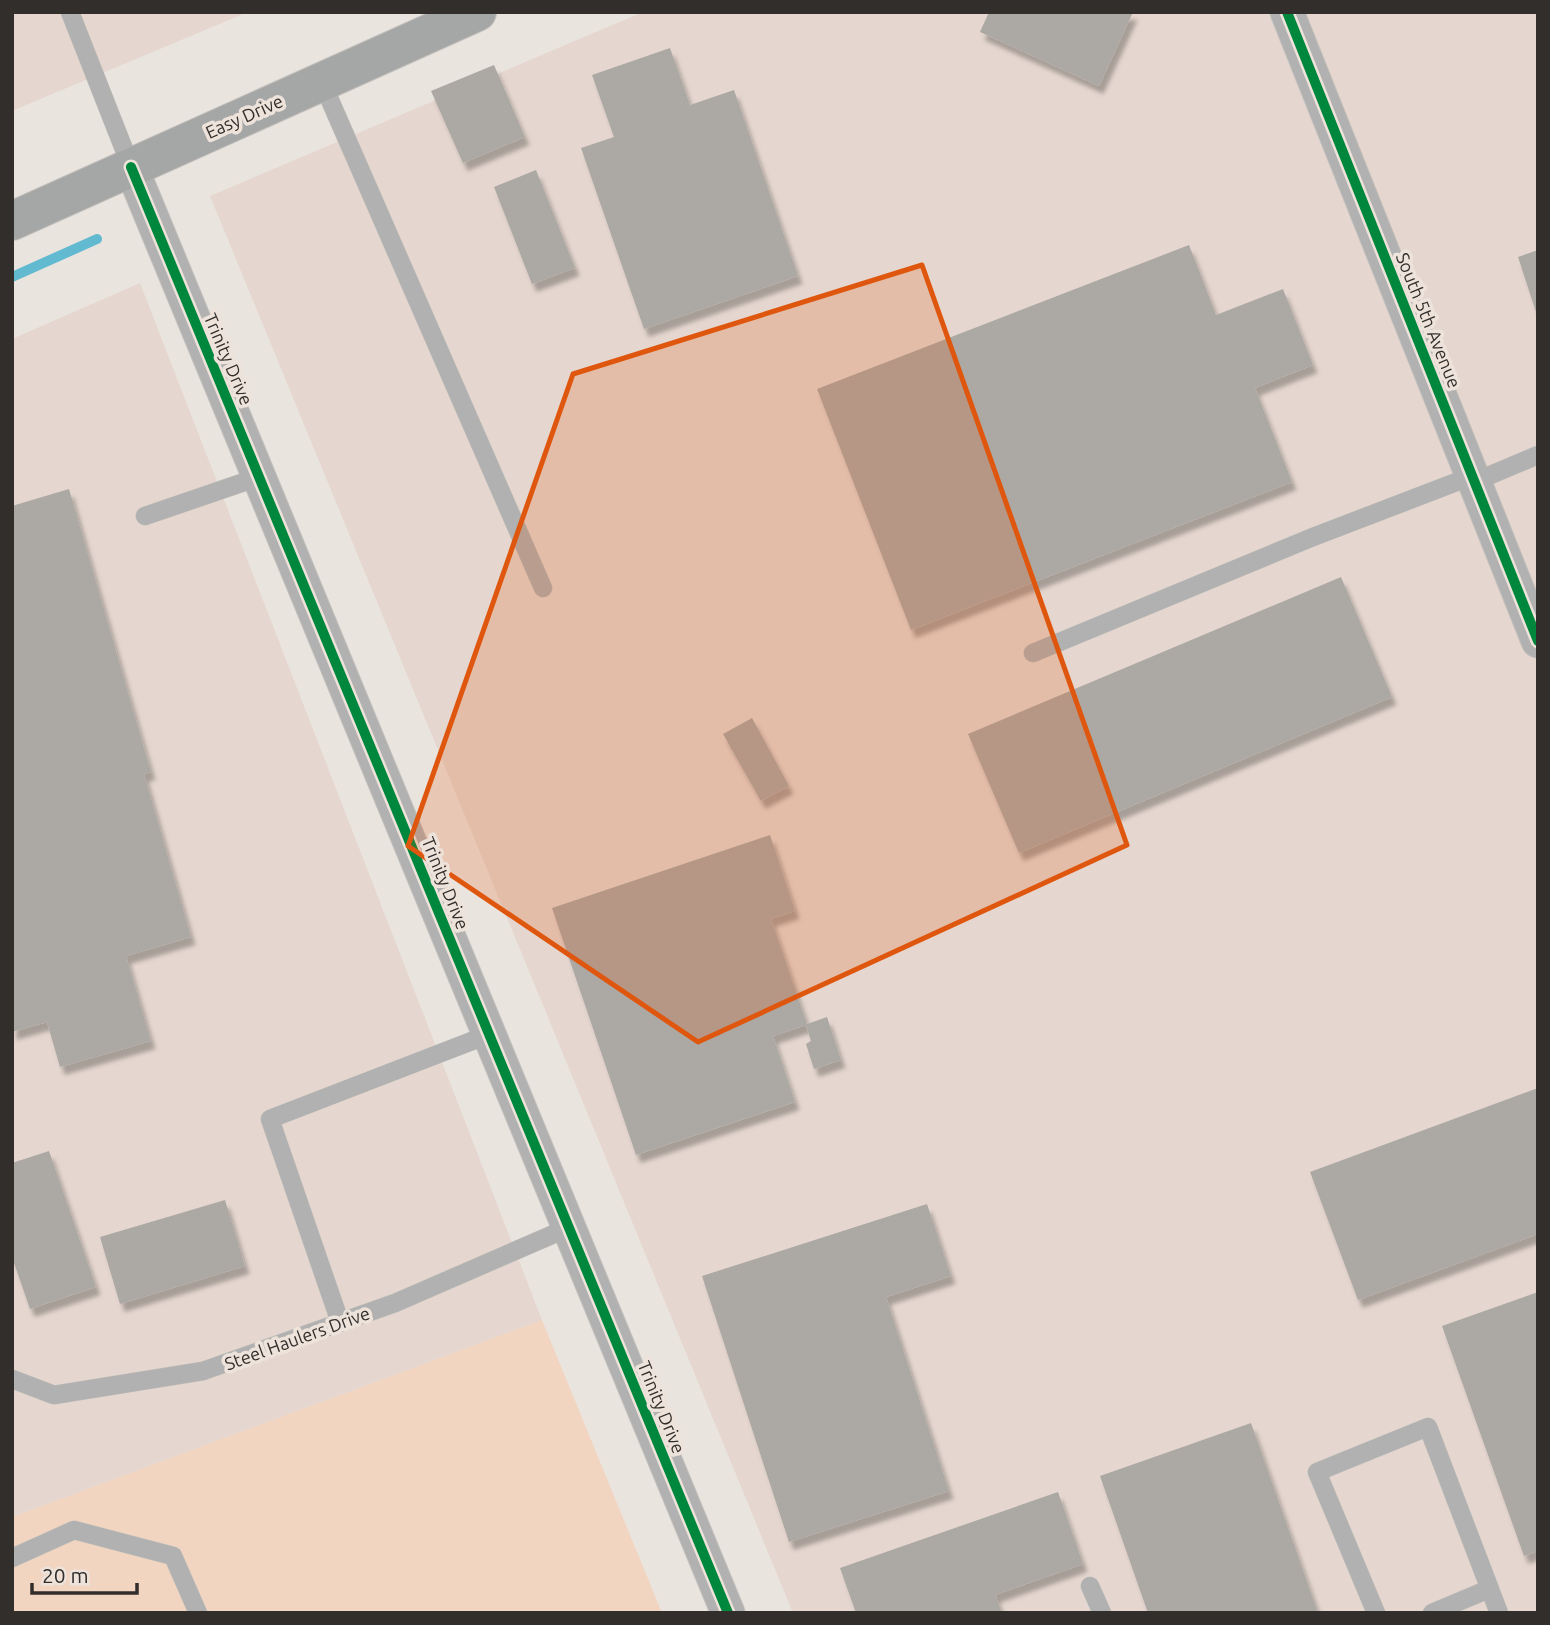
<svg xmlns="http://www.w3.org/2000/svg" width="1550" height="1625" font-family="Ubuntu,sans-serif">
<defs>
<filter id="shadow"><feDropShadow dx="4.5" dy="8" stdDeviation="2" flood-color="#0004"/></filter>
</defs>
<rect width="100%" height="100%" fill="#eae4df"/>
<path fill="#e5d7cf" d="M12,12H248L12,111Z
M643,12H1538V1613H793L210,196Z
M140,283L542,1320L12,1517V339Z"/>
<path fill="#f1d5c1" d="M542,1320L662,1613H12V1517Z"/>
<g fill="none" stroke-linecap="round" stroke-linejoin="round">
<path stroke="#61bacf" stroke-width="10" d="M12,277L97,239"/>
</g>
<path fill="#aca8a4" filter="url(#shadow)" d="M989,12H1133L1099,86L980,32Z
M670,48L690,105L734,90L798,276L644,329L581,148L614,137L592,75Z
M494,65L525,137L463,163L431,91Z
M536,170L575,268L532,284L494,187Z
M1189,245L1216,315L1283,289L1313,365L1255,388L1292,482L911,630L817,389Z
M1538,250V315H1537L1518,257Z
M69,489L151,772L144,774L191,937L126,956L151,1041L60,1067L47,1022L12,1032V506Z
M1341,577L1392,697L1019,853L968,734Z
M752,718L789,786L761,801L723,734Z
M770,835L795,911L771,919L807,1024L827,1017L841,1060L814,1069L806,1044L811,1041L806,1025L773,1036L795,1102L636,1155L552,908Z
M1538,1088V1234L1358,1300L1310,1172Z
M49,1151L96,1287L30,1309L12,1257V1163Z
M225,1200L245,1266L120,1304L100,1237Z
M927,1204L951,1276L886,1297L949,1491L789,1542L702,1276Z
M1538,1292V1551L1524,1556L1442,1326Z
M1251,1423L1318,1613H1148L1100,1476Z
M1058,1492L1083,1564L995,1595L1002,1613H856L840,1568Z"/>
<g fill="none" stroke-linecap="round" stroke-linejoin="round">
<g stroke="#c4c0bc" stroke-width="19">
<path id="lane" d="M70,12L131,167
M322,82L543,588
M1474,482L1538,455
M145,516L259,477
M1033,653L1313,537L1472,476
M340,1322L270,1119L490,1034
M12,1379L54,1395L203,1371L395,1303L570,1227
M12,1558L74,1530L173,1556L198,1613
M1090,1586L1102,1613
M1376,1613L1317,1472L1428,1427L1499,1613
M1432,1613L1489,1589"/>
</g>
<g stroke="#c4c0bc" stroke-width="35">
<path id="street" d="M1287,12L1538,641
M131,167L728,1613"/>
</g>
<g stroke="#c4c0bc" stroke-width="40">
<path id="secondary" d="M12,221L477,12"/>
</g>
<use href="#lane" stroke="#b0b1b0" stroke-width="18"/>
<use href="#street" stroke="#b0b1b0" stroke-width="33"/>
<use href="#secondary" stroke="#a5a6a6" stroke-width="38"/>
<g stroke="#eee3db" stroke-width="15">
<path id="cycleway" d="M1287,12L1538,641
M131,167L728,1613"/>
</g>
<use href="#cycleway" stroke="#00873e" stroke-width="10"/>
</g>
<path fill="#df570e" fill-opacity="0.2" stroke="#df570e" stroke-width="5" stroke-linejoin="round" d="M922,265L1127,845L698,1042L408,846L573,374Z"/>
<g text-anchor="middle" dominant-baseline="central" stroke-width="7" stroke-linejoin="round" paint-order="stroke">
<g font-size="18" fill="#322e2b" stroke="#eee3db">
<text transform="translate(244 116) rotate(-24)">Easy Drive</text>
<text transform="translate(1429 320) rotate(68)">South 5th Avenue</text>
<text transform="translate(229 359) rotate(67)">Trinity Drive</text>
<text transform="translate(446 883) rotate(68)">Trinity Drive</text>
<text transform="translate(297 1338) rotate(-20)">Steel Haulers Drive</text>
<text transform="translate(662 1407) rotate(68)">Trinity Drive</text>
</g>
</g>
<rect width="1550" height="1625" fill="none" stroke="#322e2b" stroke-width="28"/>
<path d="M32 1583v10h105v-10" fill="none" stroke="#322e2b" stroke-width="3.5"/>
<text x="42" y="1583" font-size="21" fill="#322e2b" stroke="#eee3db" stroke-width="5" paint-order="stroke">20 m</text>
</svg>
